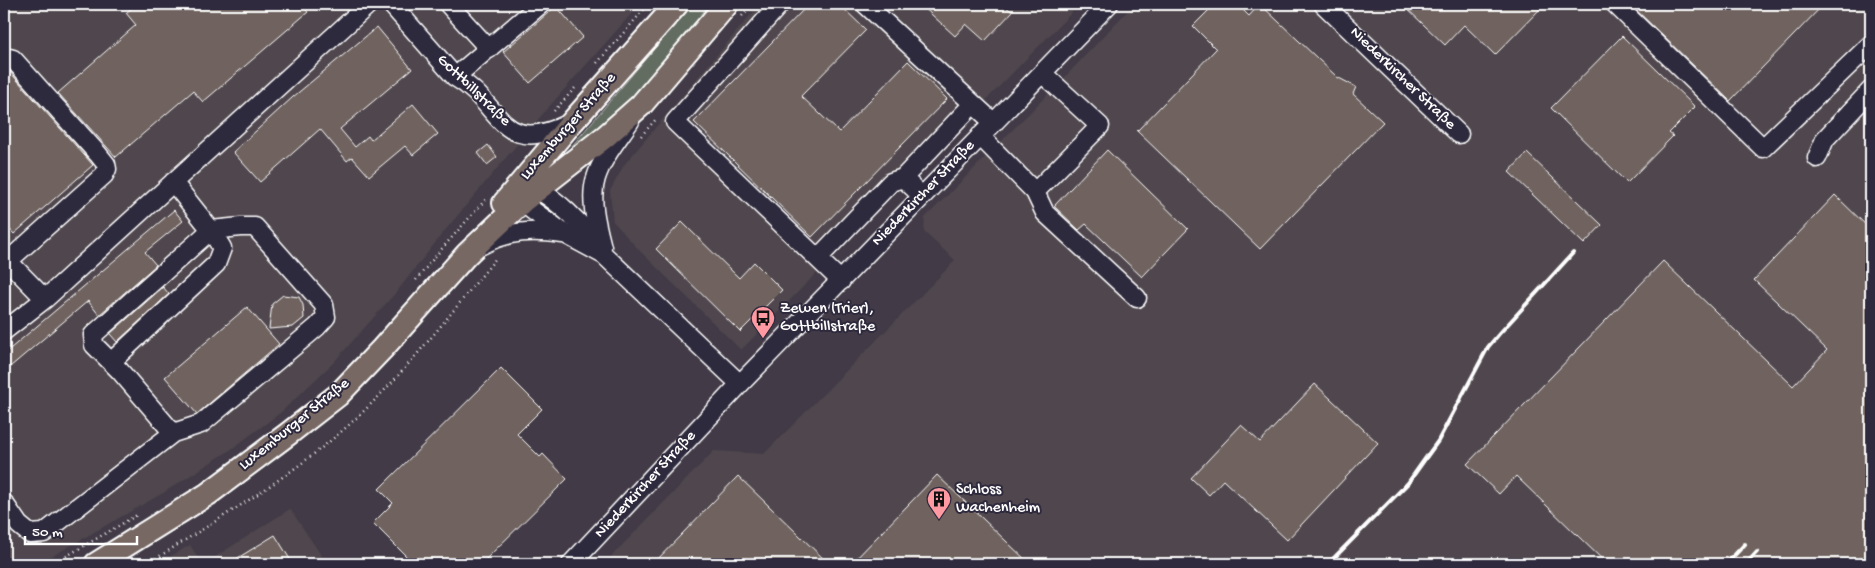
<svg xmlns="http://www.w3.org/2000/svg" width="1875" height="568" font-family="'Gochi Hand',sans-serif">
<rect width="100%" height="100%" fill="#423b47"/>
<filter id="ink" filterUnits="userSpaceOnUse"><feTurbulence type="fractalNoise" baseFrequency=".02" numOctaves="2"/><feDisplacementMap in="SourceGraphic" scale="10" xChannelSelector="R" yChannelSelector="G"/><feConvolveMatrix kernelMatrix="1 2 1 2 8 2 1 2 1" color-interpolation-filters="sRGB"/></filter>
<g filter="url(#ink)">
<path fill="#50474e" d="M4,4H640L546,110L442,234L398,290L333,363L280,413L230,450L163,493L38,564H4Z
M760,4H1080L741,350L638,249L613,221L610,191L624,165Z
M1134,4H1871V564H604L714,451L764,454L949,267L955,260L924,232L925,218L1066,76Z
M290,509L327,564H204Z
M190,545L202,564H158Z"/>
<path fill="#646c60" stroke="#b2b6b0" d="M692,4H714L620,115L560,160Z"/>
<path fill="#70645f" stroke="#fff" d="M136,4H301L308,12L203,102L193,91L116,157L58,93L136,25L126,13Z
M809,4H839L866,30L801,96L839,132L908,61L947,99L812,237L694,122Z
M920,4H1003L1012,12L985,41L966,24L955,36Z
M1215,4H1237L1249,16L1260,4L1337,77L1356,87L1353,94L1383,122L1260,249L1137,131L1216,49L1193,26Z
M1402,4H1545L1495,55L1464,25L1445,45Z
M1630,4H1824L1730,101Z
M556,6L583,37L530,83L503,52Z
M377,27L412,69L340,129L355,147L368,136L371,140L413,104L438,134L413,155L405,146L369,176L352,157L347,161L320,129L260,182L233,152L293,97Z
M1622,36L1695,107L1669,133L1673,136L1627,183L1551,108Z
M9,71L93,165L14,234L4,223V76Z
M488,145L497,157L487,165L478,153Z
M1107,150L1188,229L1142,277L1086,224L1079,230L1054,206Z
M1527,153L1602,225L1584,244L1509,172Z
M1835,195L1871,230V564H1607L1516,476L1499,494L1467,464L1663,261L1793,386L1827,350L1754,280Z
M174,210L183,221L145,252L156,265L99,315L88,301L4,372V354Z
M682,222L739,278L754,262L782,290L740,332L656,249Z
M163,287L169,294L117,342L110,334Z
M283,295L299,297L303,305L304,318L293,327L269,329L272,304Z
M247,307L279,344L197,414L165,377Z
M501,368L542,409L517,434L540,457L543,454L567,479L481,564H414L373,523L393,503L379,489Z
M1315,384L1378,443L1287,540L1223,480L1209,495L1191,478L1241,425L1260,442Z
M937,475L1030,564H851Z
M738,476L829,564H653Z
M275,535L293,564H228Z"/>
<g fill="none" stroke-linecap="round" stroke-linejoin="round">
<g stroke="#fff" stroke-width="21">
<path id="minor" d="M391,4L455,77C504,105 498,158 570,123
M448,4L489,49
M780,4L675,122L841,281
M865,4L994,123
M1323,4L1459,134
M1615,4L1763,148L1871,44
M4,61L9,58L13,59L98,154L106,164L107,169L104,175L8,261
M455,77L541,4
M980,136L1035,192L1045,213L1137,298
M1817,158L1825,139L1871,90
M903,178L973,104
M1035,192L1100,126L1042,73
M482,245C508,230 534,230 563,234
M602,247C597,227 589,199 596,178C602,158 618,139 630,121
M604,255C589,231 550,188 520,184L522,196L532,210L565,234L604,255L740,384
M4,257L45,299
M818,258L891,182L903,178L922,196
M4,331L45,299L369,4
M111,362L216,264L222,248L211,230L173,182
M4,503L19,525L30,534L44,533L173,433L201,424L317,327L326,317L324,305L255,227H241L211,230L93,335L94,345L120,371L173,433
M571,564L740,384L1109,4"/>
</g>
<g stroke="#fff" stroke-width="26">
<path id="major" d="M504,203L573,121L677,4
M96,564L208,494L288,434L338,395L382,349L467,254L524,200L606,136L641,105L727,4"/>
</g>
<path stroke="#fff" stroke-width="2.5" stroke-dasharray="1 4" stroke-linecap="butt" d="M742,16L753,4
M597,63L649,4
M554,111L575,88
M641,136L657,118
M416,280L439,252L486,199
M53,564L137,515
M147,564C223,516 301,472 366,409C414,362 455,308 497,257"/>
<use href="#minor" stroke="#2f2a3d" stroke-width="18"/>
<use href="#major" stroke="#776864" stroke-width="22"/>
<path stroke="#fff" stroke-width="4" d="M1328,564L1408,483L1425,459L1438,441L1488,347L1499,334L1573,253
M1726,564L1745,544
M1746,564L1757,552"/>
</g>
</g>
<defs>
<g id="bus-pin" transform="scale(1.25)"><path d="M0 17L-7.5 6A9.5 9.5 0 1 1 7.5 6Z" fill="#ff9aa2" stroke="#2f2a3d"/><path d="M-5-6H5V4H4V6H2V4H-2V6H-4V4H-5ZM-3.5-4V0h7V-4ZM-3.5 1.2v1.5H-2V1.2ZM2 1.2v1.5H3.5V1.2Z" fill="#111"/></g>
<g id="building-pin" transform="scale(1.25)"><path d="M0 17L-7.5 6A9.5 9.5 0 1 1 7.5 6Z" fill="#ff9aa2" stroke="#2f2a3d"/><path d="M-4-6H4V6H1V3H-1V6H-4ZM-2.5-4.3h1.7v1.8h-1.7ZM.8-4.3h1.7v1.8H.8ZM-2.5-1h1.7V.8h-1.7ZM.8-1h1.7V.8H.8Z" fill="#111"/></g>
</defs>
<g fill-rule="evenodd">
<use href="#bus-pin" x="763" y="318"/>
<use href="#building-pin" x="939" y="499"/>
</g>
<g text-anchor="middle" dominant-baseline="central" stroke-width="4" stroke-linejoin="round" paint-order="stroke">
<g font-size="16" fill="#fff" stroke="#2f2a3d">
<text transform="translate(1402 79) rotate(44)">Niederkircher Straße</text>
<text transform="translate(473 91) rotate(44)">Gottbillstraße</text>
<text transform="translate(569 127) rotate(-49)">Luxemburger Straße</text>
<text transform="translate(924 194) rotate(-46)">Niederkircher Straße</text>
<text transform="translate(295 425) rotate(-39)">Luxemburger Straße</text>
<text transform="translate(646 485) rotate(-47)">Niederkircher Straße</text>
</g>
<g font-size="16" fill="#fff" stroke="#2f2a3d" text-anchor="start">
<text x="780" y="309">Zewen (Trier),<tspan x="780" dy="18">Gottbillstraße</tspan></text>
<text x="956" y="490">Schloss<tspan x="956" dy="18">Wachenheim</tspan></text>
</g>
</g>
<rect width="1875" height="568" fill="none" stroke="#2f2a3d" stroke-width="20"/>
<rect x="10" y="10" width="1855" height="548" fill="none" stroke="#fff" stroke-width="2" filter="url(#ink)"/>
<path d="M25 536v8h112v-8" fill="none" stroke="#ffffff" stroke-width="2.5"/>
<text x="32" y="536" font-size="15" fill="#ffffff" stroke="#2f2a3d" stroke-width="4" paint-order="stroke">50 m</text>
</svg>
